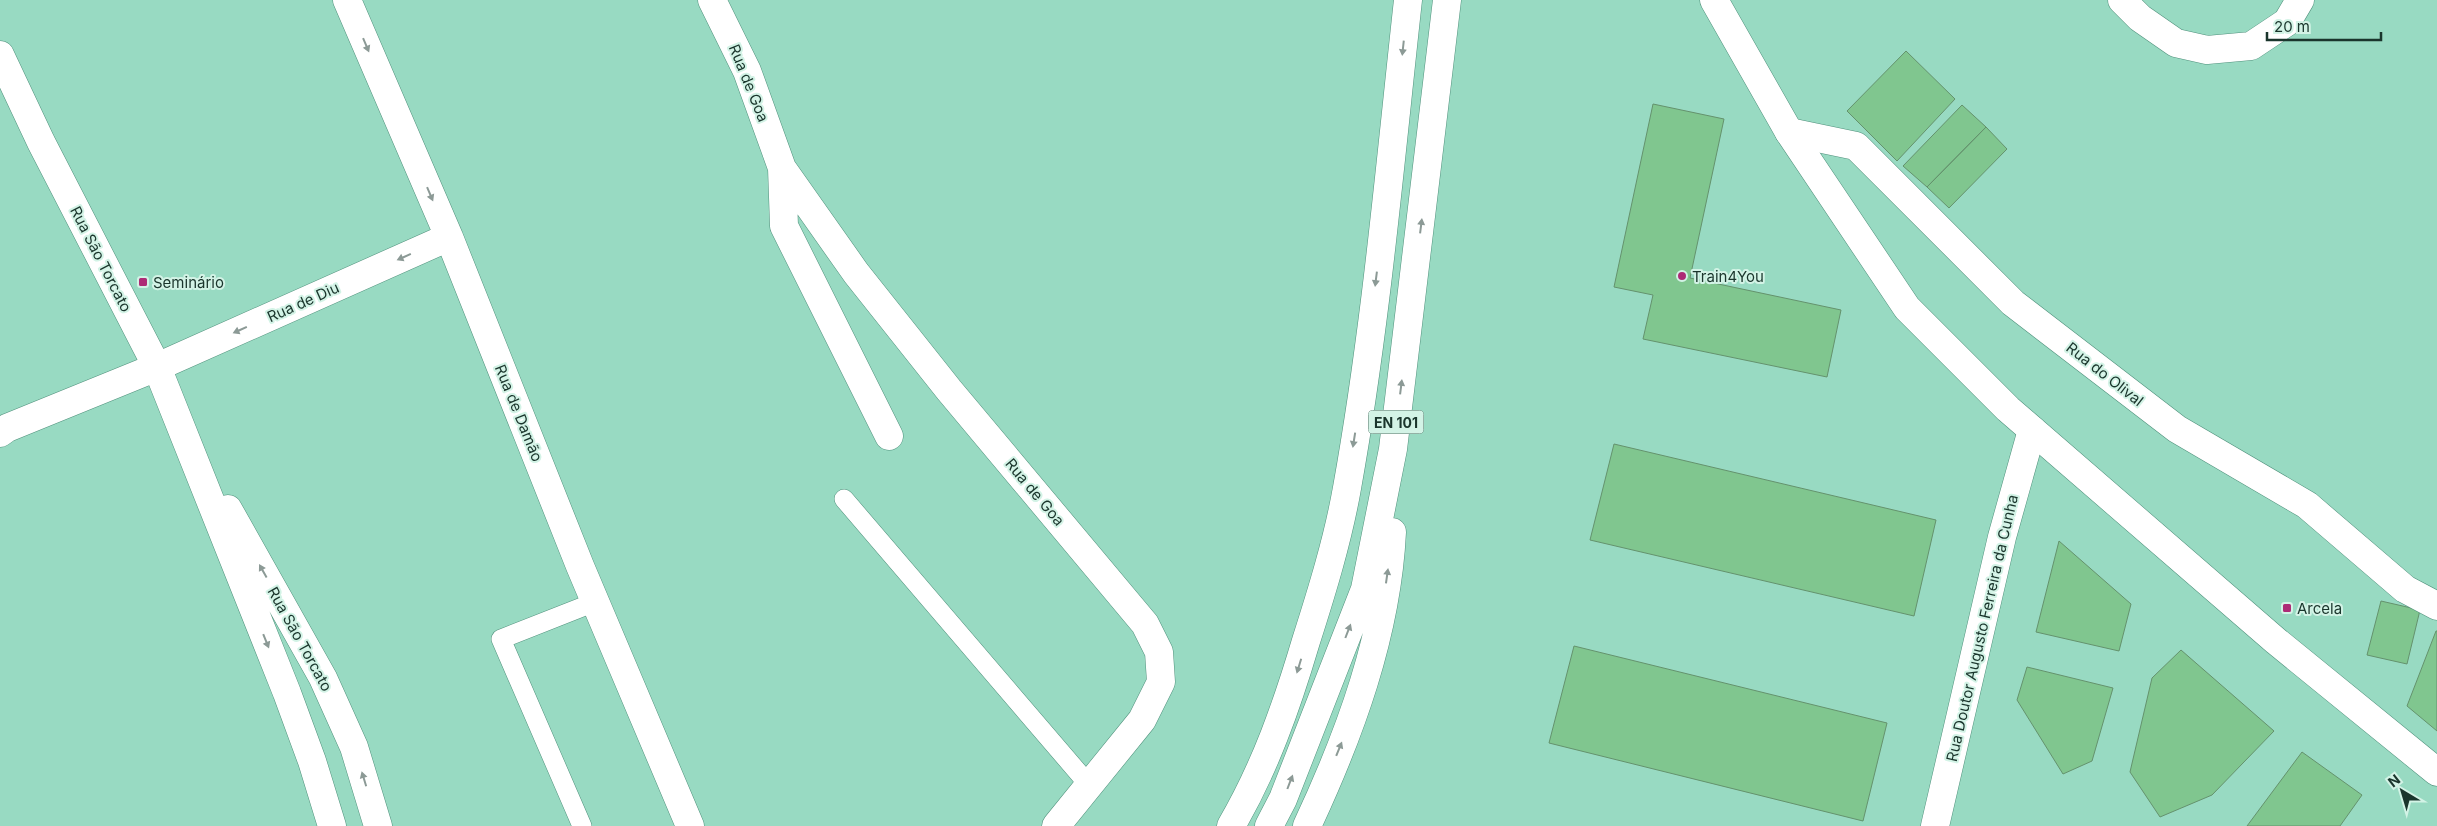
<svg xmlns="http://www.w3.org/2000/svg" width="2437" height="826" font-family="Inter,sans-serif">
<rect width="100%" height="100%" fill="#98dac2"/>
<path fill="#80c68f" stroke="#64926d" d="M1906,51L1955,99L1897,161L1847,111Z
M1653,104L1724,119L1690,278L1841,310L1827,377L1643,339L1653,295L1614,287Z
M1962,105L1986,127L1927,187L1903,166Z
M1986,127L2007,149L1949,208L1927,187Z
M1614,444L1936,520L1914,616L1590,540Z
M2059,541L2131,604L2119,651L2036,632Z
M2381,601L2420,610L2407,664L2367,655Z
M2436,631H2437V731L2407,706Z
M1574,646L1887,723L1863,821L1549,743Z
M2181,650L2274,731L2212,795L2160,817L2130,772L2152,678Z
M2027,667L2113,688L2092,761L2063,774L2017,700Z
M2302,752L2362,795L2340,826H2247Z"/>
<g fill="none" stroke-linecap="round" stroke-linejoin="round">
<g stroke="#50917c" stroke-width="20">
<path id="service" d="M844,499L1089,785
M582,826L501,639L595,602"/>
</g>
<g stroke="#50917c" stroke-width="29">
<path id="minor" d="M347,0L449,237L580,566L690,826
M712,0L747,71L782,168L856,273L949,390L1145,624L1159,652L1161,682L1142,720L1056,826
M2122,0L2140,18L2176,43L2207,50L2251,46L2287,22L2300,0
M1789,132L1856,146L2013,303L2177,429L2307,505L2405,589L2437,606
M782,168L784,226L889,436
M0,433L7,428L157,367L449,237
M1935,826L2002,537L2032,430"/>
</g>
<g stroke="#50917c" stroke-width="29">
<path id="tertiary" d="M1714,0L1789,132L1907,308L2008,409L2276,641L2437,772"/>
</g>
<g stroke="#50917c" stroke-width="29">
<path id="primary" d="M0,55L41,142L157,367L287,693L312,761L332,826
M228,509L323,678L354,747L378,826"/>
</g>
<g stroke="#50917c" stroke-width="29">
<path id="trunk" d="M1231,826C1265,768 1287,705 1306,641C1322,591 1338,539 1347,488C1376,327 1390,163 1408,0
M1269,826L1283,799L1365,589L1393,449L1447,0
M1307,826C1350,734 1387,634 1392,532"/>
</g>
<use href="#service" stroke="#fff" stroke-width="19"/>
<use href="#minor" stroke="#fff" stroke-width="28"/>
<use href="#tertiary" stroke="#fff" stroke-width="28"/>
<use href="#primary" stroke="#fff" stroke-width="28"/>
<use href="#trunk" stroke="#fff" stroke-width="28"/>
</g>
<defs><path id="oneway-solid" d="M-6-.8H1V-3.2L6.5 0L1 3.2V.8H-6Z" transform="scale(1.25)"/></defs>
<g fill="#8c9a96">
<use href="#oneway-solid" transform="translate(366 45) rotate(67)"/>
<use href="#oneway-solid" transform="translate(1403 48) rotate(96)"/>
<use href="#oneway-solid" transform="translate(430 194) rotate(67)"/>
<use href="#oneway-solid" transform="translate(1421 226) rotate(-83)"/>
<use href="#oneway-solid" transform="translate(404 257) rotate(156)"/>
<use href="#oneway-solid" transform="translate(1376 279) rotate(97)"/>
<use href="#oneway-solid" transform="translate(240 330) rotate(156)"/>
<use href="#oneway-solid" transform="translate(1401 387) rotate(-83)"/>
<use href="#oneway-solid" transform="translate(1354 440) rotate(99)"/>
<use href="#oneway-solid" transform="translate(263 571) rotate(-119)"/>
<use href="#oneway-solid" transform="translate(1387 576) rotate(-82)"/>
<use href="#oneway-solid" transform="translate(1348 631) rotate(-69)"/>
<use href="#oneway-solid" transform="translate(266 641) rotate(68)"/>
<use href="#oneway-solid" transform="translate(1299 666) rotate(107)"/>
<use href="#oneway-solid" transform="translate(1339 749) rotate(-68)"/>
<use href="#oneway-solid" transform="translate(364 779) rotate(-107)"/>
<use href="#oneway-solid" transform="translate(1290 782) rotate(-69)"/>
</g>
<g fill="#ad2b76" stroke="#d3f3e6" stroke-width="2">
<circle cx="1682" cy="276" r="5"/>
<rect x="138" y="277" width="10" height="10" rx="2.5"/>
<rect x="2282" y="603" width="10" height="10" rx="2.5"/>
</g>
<g text-anchor="middle" dominant-baseline="central" stroke-width="4" stroke-linejoin="round" paint-order="stroke">
<rect fill="#d3f3e6" stroke="#526e64" stroke-width="1" x="1368.5" y="410.5" width="55" height="23" rx="4"/>
<g font-size="14" font-weight="bold" fill="#1a352c">
<text x="1396" y="422">EN 101</text>
</g>
<g font-size="15" fill="#1a352c" stroke="#d3f3e6">
<text transform="translate(749 83) rotate(68)">Rua de Goa</text>
<text transform="translate(101 259) rotate(63)">Rua São Torcato</text>
<text transform="translate(303 302) rotate(-24)">Rua de Diu</text>
<text transform="translate(2105 374) rotate(38)">Rua do Olival</text>
<text transform="translate(519 413) rotate(68)">Rua de Damão</text>
<text transform="translate(1035 492) rotate(50)">Rua de Goa</text>
<text transform="translate(1982 628) rotate(-77)">Rua Doutor Augusto Ferreira da Cunha</text>
<text transform="translate(300 639) rotate(61)">Rua São Torcato</text>
</g>
<g font-size="15" fill="#1a352c" stroke="#d3f3e6" text-anchor="start">
<text x="1692" y="276">Train4You</text>
<text x="153" y="282">Seminário</text>
<text x="2297" y="608">Arcela</text>
</g>
</g>
<g transform="translate(2402 791) rotate(322)" stroke="#d3f3e6" stroke-width="4" paint-order="stroke">
<path d="M0-4L9 19L0 12L-9 19Z" fill="#1a352c"/>
<text y="-8" font-size="14" font-weight="bold" text-anchor="middle" fill="#1a352c">N</text>
</g>
<path d="M2267 32v8h114v-8" fill="none" stroke="#1a352c" stroke-width="2.5"/>
<text x="2274" y="32" font-size="15" fill="#1a352c" stroke="#d3f3e6" stroke-width="4" paint-order="stroke">20 m</text>
</svg>
